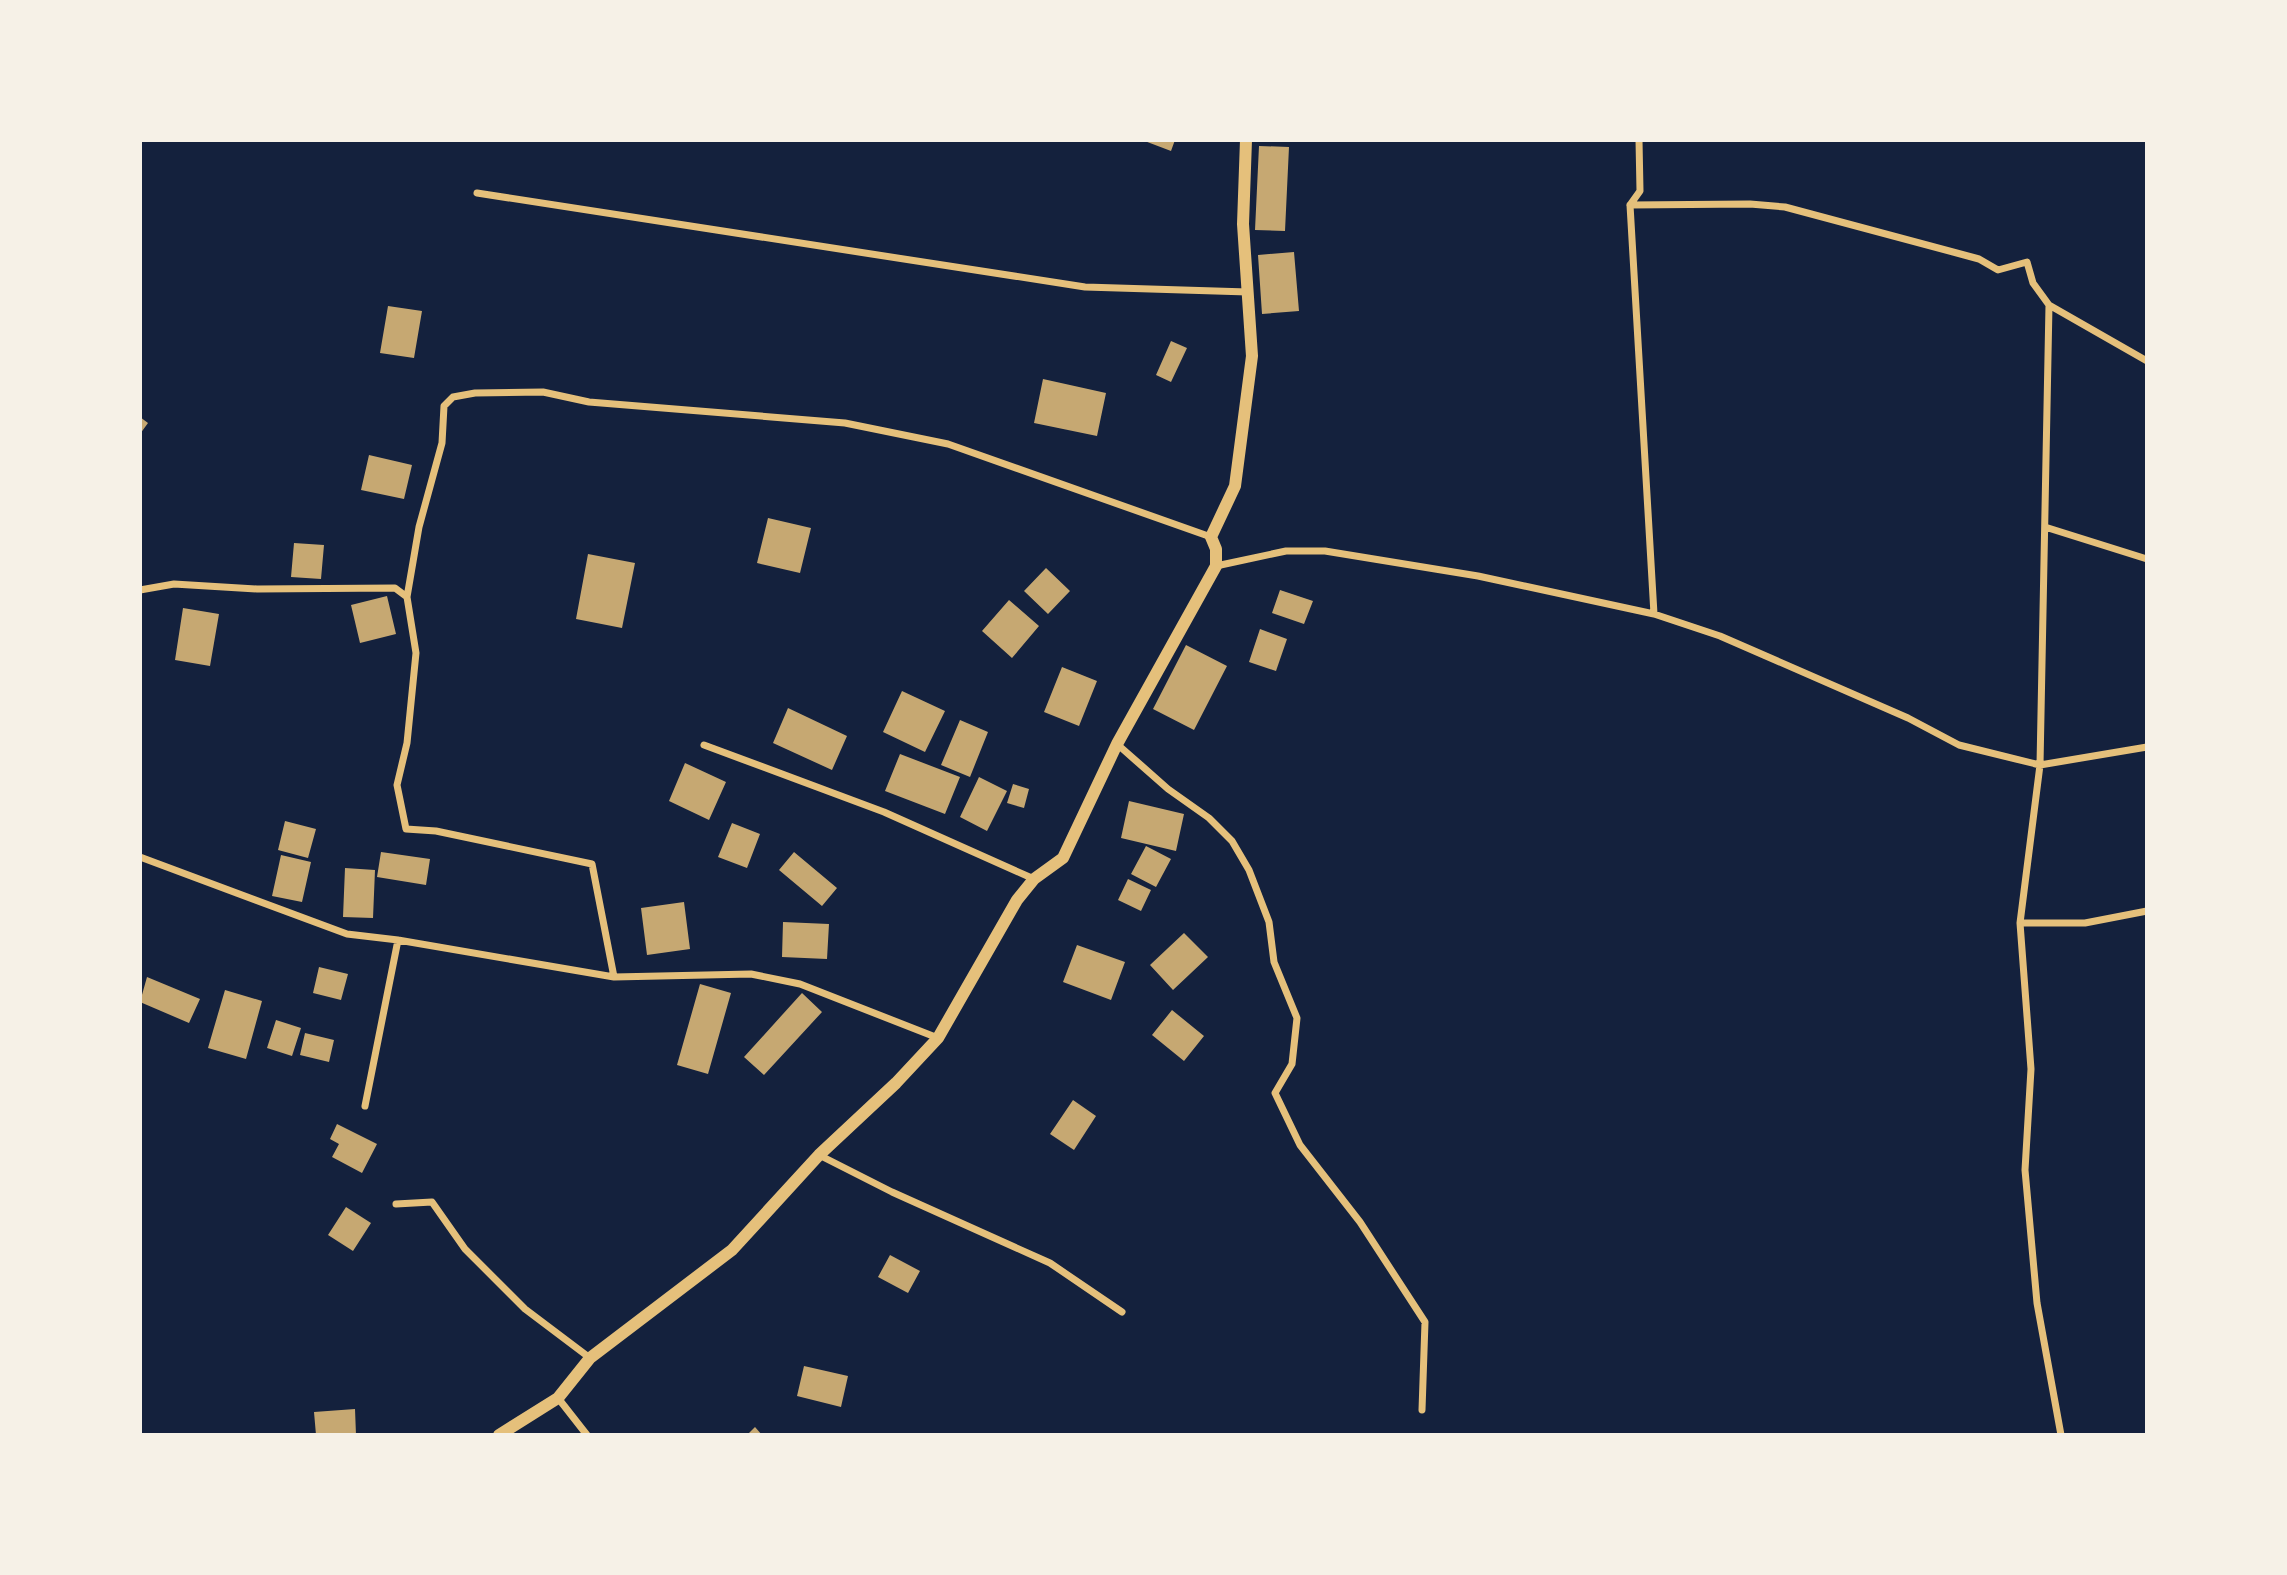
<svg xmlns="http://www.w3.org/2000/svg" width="2287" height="1575" font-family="Inter,sans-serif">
<rect width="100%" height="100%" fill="#14213d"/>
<path fill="#c6a872" d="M1142,140H1175L1171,151Z
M1259,146L1289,147L1285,231L1255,230Z
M1294,252L1299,311L1262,314L1258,255Z
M388,306L422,311L414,358L380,353Z
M1171,341L1187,348L1171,382L1156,375Z
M1043,379L1106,393L1097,436L1034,423Z
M140,417L148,423L140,434Z
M369,455L412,465L404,499L361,490Z
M768,518L811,528L800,573L757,563Z
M294,543L324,545L321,579L291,577Z
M588,554L635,563L622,628L576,619Z
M1046,568L1070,591L1048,614L1024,591Z
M1280,590L1313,601L1304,624L1272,613Z
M387,596L396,634L360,643L351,605Z
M1009,600L1039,626L1012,658L982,631Z
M183,608L219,614L210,666L175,660Z
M1260,629L1287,639L1276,671L1249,662Z
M1186,645L1227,666L1194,730L1153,709Z
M1062,667L1097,681L1079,726L1044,712Z
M902,691L945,711L925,752L883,732Z
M788,708L847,736L832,770L773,743Z
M960,720L988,732L970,777L941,765Z
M900,754L960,777L945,814L885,791Z
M685,763L726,782L709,820L669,801Z
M979,777L1007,791L987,831L960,817Z
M1013,784L1029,789L1024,808L1007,803Z
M1129,801L1184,814L1176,851L1121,838Z
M285,821L316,829L308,858L278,850Z
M732,823L760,834L747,868L718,857Z
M1146,846L1171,859L1156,887L1131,874Z
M381,852L430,859L426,885L377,877Z
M794,852L837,888L822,906L779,870Z
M281,855L311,862L302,902L272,896Z
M345,868L375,870L373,918L343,917Z
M1128,879L1151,890L1141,911L1118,900Z
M684,902L690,949L647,955L641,908Z
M783,922L829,924L827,959L782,957Z
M1184,933L1208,957L1173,990L1150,965Z
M1077,945L1125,962L1111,1000L1063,982Z
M319,967L348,974L341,1000L313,993Z
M147,977L200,999L189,1023L140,1002Z
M700,984L731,993L708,1074L677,1065Z
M225,990L262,1001L246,1059L208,1048Z
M802,993L822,1012L764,1075L744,1057Z
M1172,1010L1204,1036L1184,1061L1152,1035Z
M276,1020L301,1028L292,1056L267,1048Z
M305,1033L334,1040L329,1062L300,1055Z
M1073,1100L1096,1116L1074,1150L1050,1134Z
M337,1124L377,1144L362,1173L332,1157L339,1144L330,1139Z
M346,1207L371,1223L353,1251L328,1235Z
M890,1255L920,1271L908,1293L878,1277Z
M804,1366L848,1376L841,1407L797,1396Z
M355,1409L356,1435H316L314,1412Z
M755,1427L762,1435H747Z"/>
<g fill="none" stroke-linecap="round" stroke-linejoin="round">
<path stroke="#e5c07b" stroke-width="7" d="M1639,140L1640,191L1630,205L1750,204L1785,207L1979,259L1998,270L2027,262L2033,283L2049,305L2040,765L2020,923L2031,1069L2025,1170L2037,1303L2061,1435
M477,193L1085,287L1248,292
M1630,205L1654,614
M2049,305L2147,361
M2045,527L2147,559
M1216,566L1286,551H1325L1478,576L1654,614L1720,636L1908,718L1959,745L2040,765L2147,747
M140,590L174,584L257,589L395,588L407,597L419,527L442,443L444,406L453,397L475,393L543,392L589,402L845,423L948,444L1211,537
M407,597L416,653L407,743L397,785L406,829L436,831L592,864L614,977
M1117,744L1168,789L1209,818L1232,841L1249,870L1269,922L1274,962L1297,1018L1292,1064L1275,1093L1300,1145L1360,1222L1425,1322L1422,1410
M704,745L884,812L1034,879
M140,857L347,934L398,940L614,977L751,974L800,984L938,1038
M2020,923H2085L2147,911
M365,1106L398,940
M819,1155L892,1192L1050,1263L1122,1312
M396,1204L432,1202L465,1249L525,1309L590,1358
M558,1398L587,1435"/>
<path stroke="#e5c07b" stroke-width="12" d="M499,1435L558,1398L590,1358L732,1250L819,1155L896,1083L938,1038L1017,900L1034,879L1063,858L1117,744L1216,566V549L1211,537L1235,486L1252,356L1243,224L1246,140"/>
</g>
<rect width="2287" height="1575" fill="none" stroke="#f6f1e7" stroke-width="284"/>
</svg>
